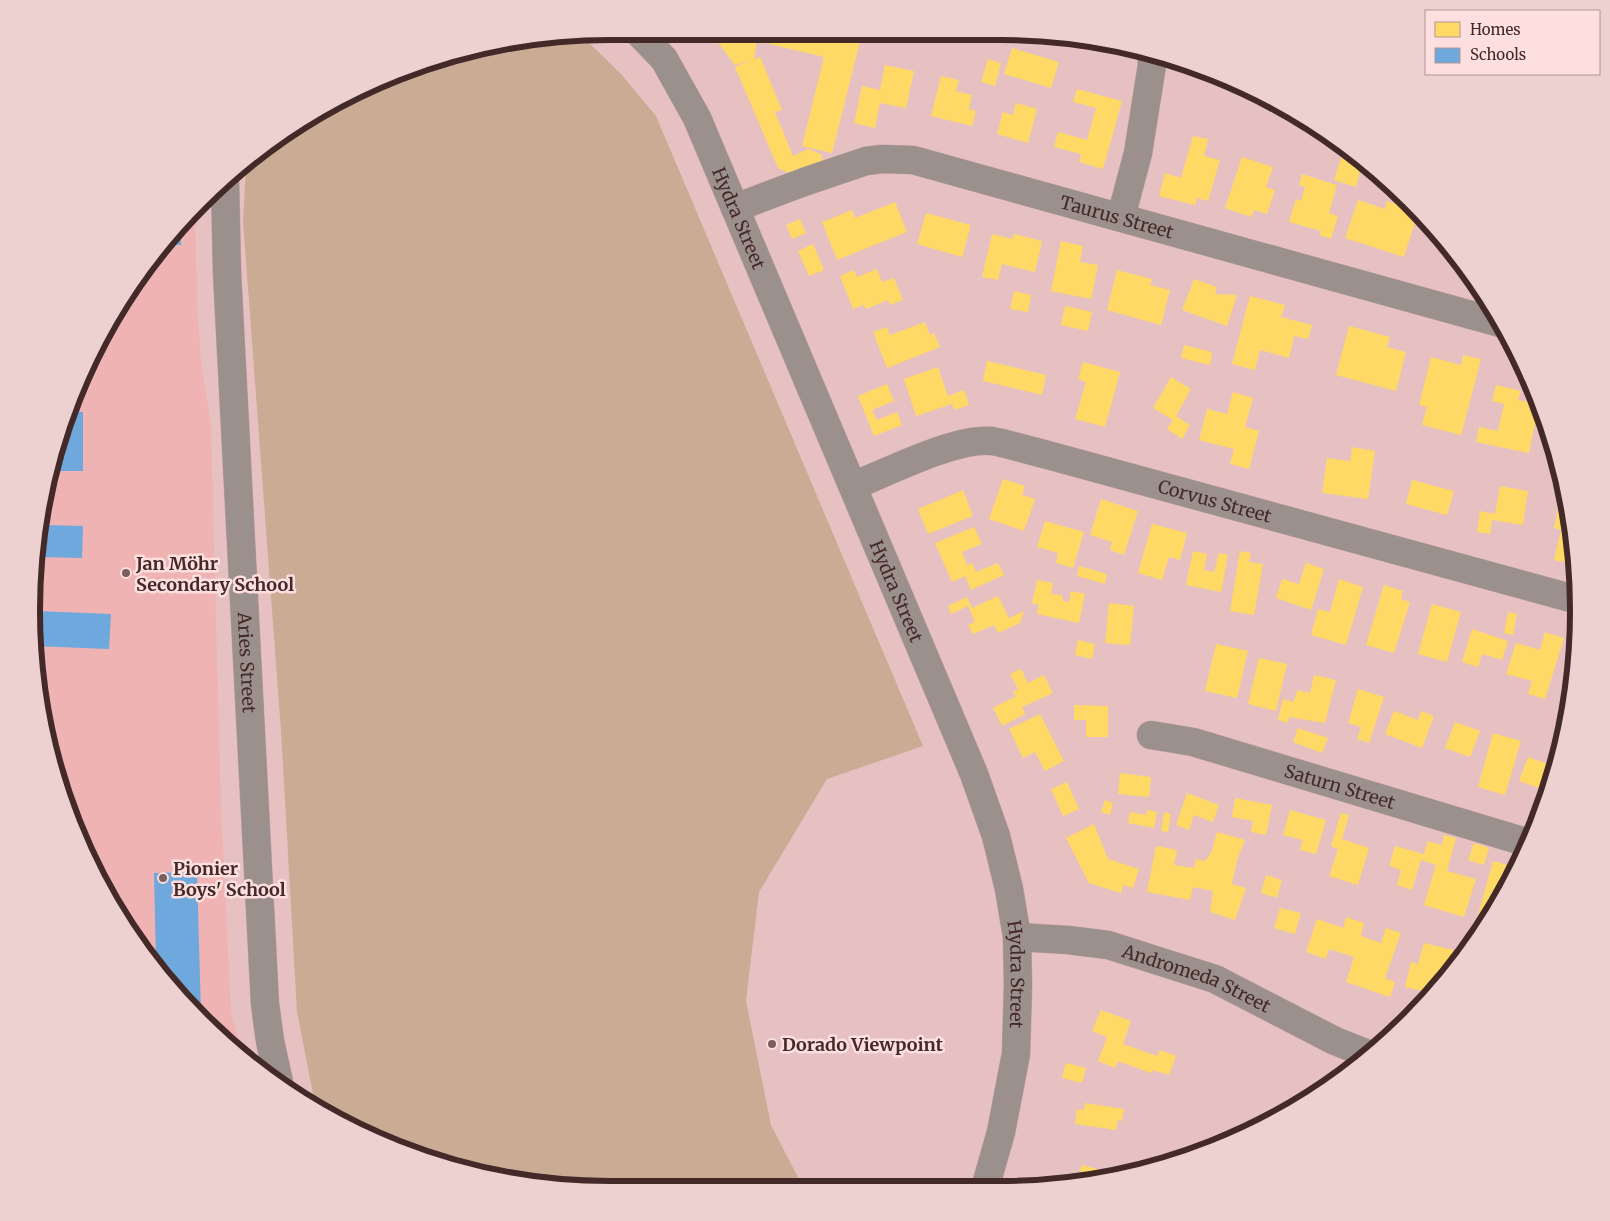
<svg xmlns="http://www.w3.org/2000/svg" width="1610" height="1221" font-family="Merriweather,serif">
<rect width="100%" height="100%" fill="#e7c1c1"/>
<path fill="#efb3b3" d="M195,209L197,302L201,360L211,425L221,806L231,1012L242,1055L228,1046L129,933L62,797L32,648L42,497L91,354L129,288Z"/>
<path fill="#caac95" d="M581,35L621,74L656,116L923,746L827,779L759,892L746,1001L771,1125L802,1185H535L424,1159L316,1109L297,1012L281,731L243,221L246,166L321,109L460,51Z"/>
<path fill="#ffd966" d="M710,32H839L861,37L832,153L802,146L824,57L757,41L754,59L760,57L782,110L775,112L793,156L808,149L821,154L824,164L791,174L778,168L735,67L751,60L735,65Z
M1082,40H1083L1115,45L1114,49L1082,41Z
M1012,48L1059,62L1051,88L1004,74Z
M988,59L1001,63L995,86L981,82Z
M885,65L914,71L906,108L880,103L875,128L854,123L862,86L880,90Z
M941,76L959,80L956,91L972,95L969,109L976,111L972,126L931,116Z
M1077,89L1122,101L1103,169L1079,162L1081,154L1054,147L1058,132L1087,140L1096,108L1073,102Z
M1016,103L1037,109L1028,143L997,134L1003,112L1013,115Z
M1193,136L1208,139L1204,156L1220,160L1208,201L1197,198L1195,205L1159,196L1165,173L1181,178Z
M1242,157L1273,167L1266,187L1275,190L1267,214L1254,210L1251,217L1225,208Z
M1341,158L1362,164L1356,187L1334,180Z
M1302,174L1337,185L1329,213L1338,216L1331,239L1319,235L1321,231L1289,222L1296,199L1301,201L1305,187L1299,185Z
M1358,200L1385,209L1387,201L1418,212L1404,257L1345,238Z
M895,202L907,232L837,260L822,222L852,210L855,218Z
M926,213L971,225L962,257L917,244Z
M800,219L806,233L792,239L786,225Z
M992,234L1012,239L1014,234L1042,241L1035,272L1002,264L998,280L982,277Z
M1061,241L1083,246L1080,262L1098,265L1091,299L1051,291Z
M813,244L824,270L809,276L798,251Z
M877,269L882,282L894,278L903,300L890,305L888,300L866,309L864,305L853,309L840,276L854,270L857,277Z
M1117,270L1152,279L1150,285L1170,290L1161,325L1107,310Z
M1194,279L1217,287L1215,294L1237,295L1227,326L1182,310Z
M1014,291L1031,295L1028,312L1010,309Z
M1250,296L1285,305L1281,317L1312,325L1308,339L1294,336L1289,358L1260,350L1255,370L1232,364Z
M1065,306L1092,312L1088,331L1061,325Z
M925,322L930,335L934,333L940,347L887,368L873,332L887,327L890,335Z
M1349,326L1390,337L1387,347L1406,352L1396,391L1336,375Z
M1184,345L1212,352L1210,365L1181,358Z
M1463,355L1481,359L1461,435L1422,425L1427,407L1419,405L1431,357L1461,365Z
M987,361L1046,375L1042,395L983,381Z
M1083,362L1120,372L1105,427L1075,419L1086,382L1078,379Z
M938,367L948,396L964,390L969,405L954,410L952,404L916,416L904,379Z
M1171,377L1191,389L1176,416L1190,425L1182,439L1167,429L1173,420L1153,408Z
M887,384L894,401L872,410L877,420L897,412L902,425L874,436L858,396Z
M1496,385L1521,391L1518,400L1539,404L1529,453L1476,442L1479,427L1498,431L1504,404L1492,401Z
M1233,392L1253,398L1245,427L1259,431L1249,469L1230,464L1234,449L1199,440L1207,409L1227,414Z
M1352,447L1375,451L1368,499L1322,493L1327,458L1350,461Z
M1003,479L1025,486L1022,495L1035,499L1024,531L989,519Z
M1412,480L1454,491L1447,515L1406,504Z
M1500,486L1528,491L1523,525L1492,520L1490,534L1477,532L1480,511L1495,514Z
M963,490L973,516L928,534L918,509Z
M1560,497L1568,498L1574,564L1554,560L1561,530L1554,528Z
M1101,499L1138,511L1124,555L1110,550L1112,542L1090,535Z
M1045,521L1084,532L1073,568L1056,563L1058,553L1037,547Z
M1152,524L1187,533L1180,560L1169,557L1162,580L1138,573Z
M974,527L982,544L962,552L967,565L972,563L976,572L998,563L1004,575L971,590L965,576L952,582L935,543Z
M1193,551L1207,554L1204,570L1214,572L1219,553L1228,555L1221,592L1186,585Z
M1240,551L1251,553L1249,562L1263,564L1254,615L1230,611Z
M1306,563L1324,569L1311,610L1276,598L1282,579L1299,584Z
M1079,566L1107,574L1105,584L1077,576Z
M1339,579L1363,587L1346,645L1311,635L1318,609L1330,612Z
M1037,580L1053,583L1051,594L1062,595L1063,601L1069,602L1071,591L1085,594L1079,623L1037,614L1039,605L1032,603Z
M1384,585L1403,591L1401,599L1410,602L1394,653L1366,645Z
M998,596L1009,618L1024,611L1020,623L998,633L994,625L973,634L968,625L975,622L968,606L951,614L948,606L967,597L972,608Z
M1109,603L1134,606L1130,645L1105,643Z
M1432,604L1461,612L1447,662L1418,654Z
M1508,612L1517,614L1513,635L1504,633Z
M1472,629L1508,641L1502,660L1482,654L1478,667L1462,662Z
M1545,632L1564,638L1545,699L1528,694L1532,681L1506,674L1516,643L1540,650Z
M1078,640L1095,644L1092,659L1075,655Z
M1216,644L1248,651L1237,698L1205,691Z
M1259,658L1287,664L1276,711L1248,704Z
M1021,669L1028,683L1044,675L1053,693L1022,707L1025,714L1002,726L993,708L1016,696L1013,692L1018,689L1010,674Z
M1314,675L1336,680L1325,723L1289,717L1288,723L1278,720L1283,699L1293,702L1298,690L1310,693Z
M1358,689L1384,697L1369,743L1357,739L1361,727L1348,723Z
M1074,705L1108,706V737H1086V720H1074Z
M1394,711L1418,720L1421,711L1434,716L1422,748L1385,734Z
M1040,714L1064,761L1045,771L1035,752L1023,758L1009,729Z
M1455,722L1480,731L1470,757L1445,748Z
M1298,728L1328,738L1322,753L1293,742Z
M1493,733L1521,741L1505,795L1478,787Z
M1551,756L1557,758L1547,791L1519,781L1528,757L1548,764Z
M1120,773L1151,777L1149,797L1118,794Z
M1067,782L1079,809L1063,816L1051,789Z
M1187,793L1219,805L1213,822L1194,815L1189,830L1176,825Z
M1235,798L1272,805L1266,835L1251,832L1253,821L1232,817Z
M1105,800L1113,803L1110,815L1101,812Z
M1147,810L1157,812L1154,828L1128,823L1130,812L1146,815Z
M1290,810L1326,820L1316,854L1300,850L1303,840L1283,835Z
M1164,812L1171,814L1168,832L1161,831Z
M1341,813L1349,815L1342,839L1369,848L1358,885L1329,876L1338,849L1331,846Z
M1094,824L1108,859L1139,869L1133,888L1123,885L1121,893L1089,883L1066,838Z
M1217,832L1245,840L1237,860L1232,884L1246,888L1235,920L1210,912L1213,891L1193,887L1190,900L1147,892L1156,846L1177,850L1174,865L1194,868L1196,859L1205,861L1212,851Z
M1444,835L1456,838L1447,871L1476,879L1464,917L1424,905L1436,865L1421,860L1412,890L1397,885L1401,870L1389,866L1395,846L1424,854L1428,841L1442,845Z
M1474,843L1489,848L1484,865L1468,860Z
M1514,858L1520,860L1481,932L1474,940H1471L1493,861L1512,866Z
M1266,875L1282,880L1277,898L1261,893Z
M1280,908L1301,913L1295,934L1274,928Z
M1346,917L1364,923L1361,936L1381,943L1386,928L1401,933L1385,978L1395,982L1390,997L1346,982L1354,957L1329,949L1326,959L1306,952L1317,919L1343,928Z
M1424,943L1454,950L1449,972L1431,993L1405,987L1411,962L1418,964Z
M1101,1010L1131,1021L1123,1044L1157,1056L1160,1050L1176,1056L1169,1075L1153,1070L1151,1073L1118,1061L1115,1068L1098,1061L1107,1037L1092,1031Z
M1066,1063L1086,1068L1082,1083L1062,1078Z
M1085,1103L1124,1109L1122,1121L1118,1120L1116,1130L1075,1124L1077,1109L1084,1110Z
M1082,1165L1113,1173L1112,1175L1076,1184Z"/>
<path fill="#6fa8dc" d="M181,225V245H164L176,231Z
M72,412H83V471H51Z
M41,525L83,526L82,558L39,557Z
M35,611L111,614L109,649L33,646Z
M49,732H56L55,756H54Z
M197,872L201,1014L156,963L154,873Z"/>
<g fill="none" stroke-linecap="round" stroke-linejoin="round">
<g stroke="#c0a3a3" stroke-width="29">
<g id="minor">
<path id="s1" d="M637,31L664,59L697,118L974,774L996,836L1009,889L1017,937L1018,985L1016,1054L1001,1132L986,1185"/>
<path id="s2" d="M225,182L227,272L265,1004L270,1041L279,1082"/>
<path id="s3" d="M735,208L804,182L866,161L882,159L913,160L1500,323"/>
<path d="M1121,217L1138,153L1152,65L1151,51"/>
<path id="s4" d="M853,486C888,472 956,437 992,441C1009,444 1027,450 1044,454L1578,600"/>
<path id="s5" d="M1151,735L1193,742L1529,843"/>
<path id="s6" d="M1017,937L1068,940L1108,945L1215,979L1335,1041L1368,1054"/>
</g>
</g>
<use href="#minor" stroke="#9b908b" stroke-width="28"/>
</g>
<g fill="#7d5e5e" stroke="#fcdfde" stroke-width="2">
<circle cx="126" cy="573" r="5"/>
<circle cx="163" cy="878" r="5"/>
<circle cx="772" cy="1044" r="5"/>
</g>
<g text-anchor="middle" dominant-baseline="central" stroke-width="5" stroke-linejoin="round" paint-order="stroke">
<g font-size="18" fill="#442929" stroke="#fcdfde">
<text stroke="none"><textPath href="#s3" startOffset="398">Taurus Street</textPath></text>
<text stroke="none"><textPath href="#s1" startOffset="215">Hydra Street</textPath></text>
<text stroke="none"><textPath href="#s4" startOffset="378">Corvus Street</textPath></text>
<text stroke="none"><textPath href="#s1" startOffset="620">Hydra Street</textPath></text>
<text stroke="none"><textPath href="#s2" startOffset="481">Aries Street</textPath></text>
<text stroke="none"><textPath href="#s5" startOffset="196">Saturn Street</textPath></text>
<text stroke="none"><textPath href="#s1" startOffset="1025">Hydra Street</textPath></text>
<text stroke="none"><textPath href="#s6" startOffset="186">Andromeda Street</textPath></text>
</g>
<g font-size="18" font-weight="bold" fill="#442929" stroke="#fcdfde" text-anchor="start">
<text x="136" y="563">Jan Möhr<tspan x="136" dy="21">Secondary School</tspan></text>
<text x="173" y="868">Pionier<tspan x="173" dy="21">Boys' School</tspan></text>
<text x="782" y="1044">Dorado Viewpoint</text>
</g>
</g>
<path d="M0 0H1610V1221H0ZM610 40H1000A570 570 0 0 1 1570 610V611A570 570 0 0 1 1000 1181H610A570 570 0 0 1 40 611V610A570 570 0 0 1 610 40Z" fill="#edd0d0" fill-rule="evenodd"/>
<path fill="none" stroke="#442929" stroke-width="6" d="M610 40H1000A570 570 0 0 1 1570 610V611A570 570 0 0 1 1000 1181H610A570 570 0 0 1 40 611V610A570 570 0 0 1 610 40Z"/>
<rect x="1425" y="10" width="175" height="65" fill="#fcdfde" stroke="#b29696"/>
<rect x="1435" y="22" width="25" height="15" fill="#ffd966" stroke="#b29696"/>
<text x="1470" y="35" font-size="15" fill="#442929">Homes</text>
<rect x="1435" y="48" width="25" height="15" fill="#6fa8dc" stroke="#b29696"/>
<text x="1470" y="60" font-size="15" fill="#442929">Schools</text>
</svg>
